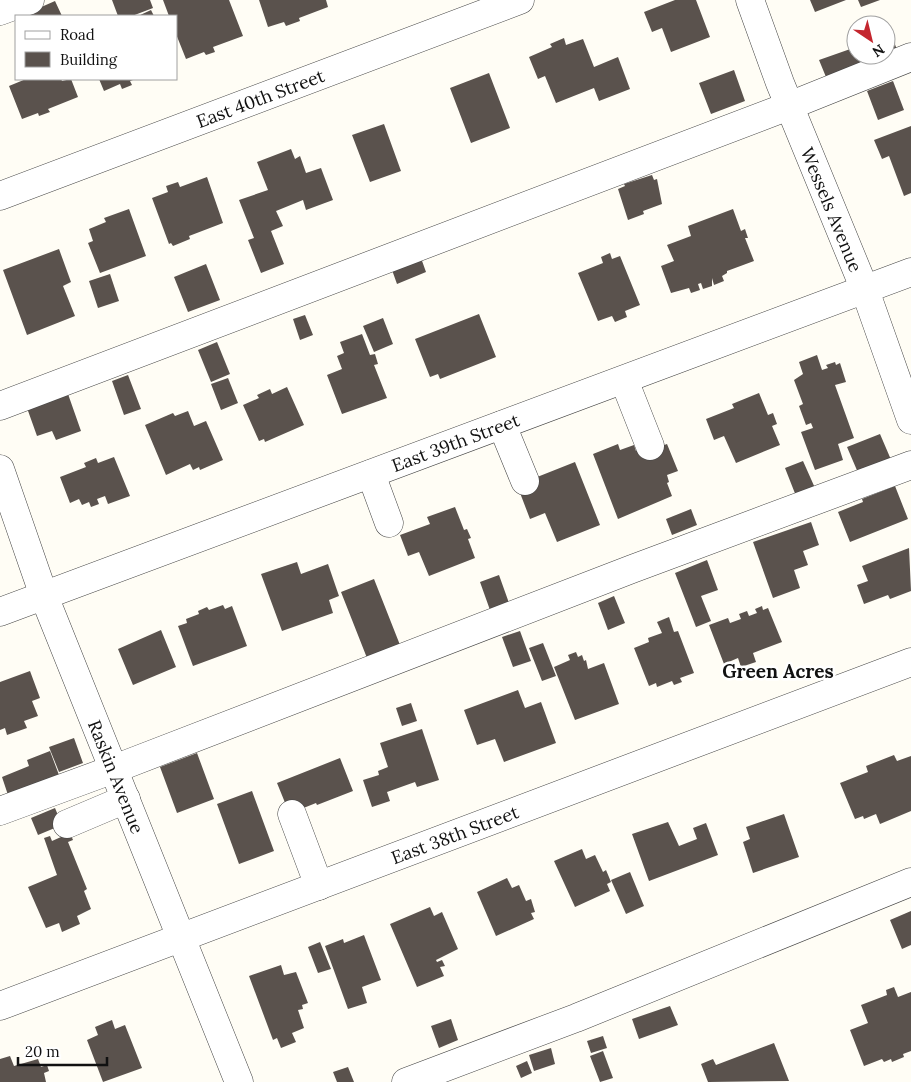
<svg xmlns="http://www.w3.org/2000/svg" width="911" height="1082" font-family="Lora,serif">
<rect width="100%" height="100%" fill="#fffdf5"/>
<path fill="#5a524d" d="M112,0H150L153,8L132,16H118Z
M163,0H229L243,36L213,47L215,52L206,55L204,52L186,59L176,34V16H169Z
M259,0H326L328,7L299,18L300,21L286,26L284,22L268,27Z
M675,0H696L710,37L671,52L662,28L652,32L644,12Z
M810,0H846L815,12Z
M858,0H880L861,7Z
M55,1L62,16H31L30,12Z
M151,10L154,16H138Z
M891,33L897,50L886,54V35Z
M564,38L566,45L583,39L594,67L618,57L630,89L599,101L594,88L556,103L545,76L538,79L529,57L552,47L550,44Z
M856,47V55H884L826,77L819,60Z
M734,70L745,101L711,114L699,83Z
M489,73L510,128L471,143L450,88Z
M26,79H61L62,81L71,79L78,97L48,109L50,112L39,116L38,113L22,119L9,86Z
M99,79H136L130,81L132,85L122,89L120,84L104,91Z
M893,81L904,110L878,120L867,91Z
M384,124L401,171L370,182L352,135Z
M911,126V193L904,196L889,156L882,159L874,140Z
M291,149L295,159L300,156L306,173L321,168L333,200L306,210L303,200L276,211L283,226L271,231L284,264L261,273L248,240L254,238L239,200L268,190L257,162Z
M652,175L654,180L657,179L662,204L643,211L644,214L628,220L618,189L625,186L624,184Z
M207,177L223,223L189,236L190,239L173,246L171,243L169,244L152,198L168,192L166,186L178,182L180,187Z
M129,209L146,256L100,273L88,243L93,241L89,229L106,222L104,218Z
M733,209L741,231L745,229L748,238H745L754,261L727,271V273L722,276L724,281L714,285L712,278V286L703,289L701,283L698,284L700,290L691,293L689,288L671,293L661,266L674,261L667,245L691,236L688,226Z
M59,249L71,282L63,286L75,316L27,335L3,270Z
M610,253L612,259L620,256L640,305L625,311L627,317L615,322L612,316L598,321L578,273L603,263L601,257Z
M421,258L426,272L397,284L392,270Z
M206,264L220,300L188,312L174,277Z
M110,274L119,301L98,308L89,281Z
M479,314L496,357L440,379L438,374L430,377L415,339Z
M305,315L313,335L300,340L293,319Z
M383,318L393,344L374,352L363,326Z
M362,334L370,355L375,354L378,364L374,365L387,398L342,414L327,375L342,369L337,356L344,353L340,342Z
M217,342L230,374L211,382L198,350Z
M817,355L822,370L828,368L826,365L835,362L836,365L840,363L846,382L835,385L854,438L838,444L843,460L815,470L801,432L813,428L811,423L806,425L799,406L803,404L794,380L803,374L799,362Z
M128,375L141,409L124,415L112,381Z
M228,378L238,403L221,410L211,384Z
M287,387L304,425L265,442L264,439L259,441L243,405L259,398L257,395L270,389L272,394Z
M759,393L768,415L773,413L777,424L772,426L780,445L736,463L724,436L714,440L706,419L734,408L732,404Z
M68,394L81,431L56,440L52,431L37,436L27,408Z
M188,411L194,426L206,421L223,460L200,470L199,467L193,470L190,464L166,475L145,425L173,413L175,416Z
M880,434L892,462L859,475L847,447Z
M618,444L620,450L634,445L636,451L655,444L656,448L667,444L678,471L667,475L669,482L667,483L672,496L618,519L593,454Z
M114,457L130,496L108,504L105,496L97,499L99,504L91,507L89,502L82,505L79,499L70,503L60,477L86,467L84,463L96,458L98,463Z
M803,461L815,488L796,496L785,468Z
M575,462L600,525L557,542L545,513L530,519L517,485Z
M895,486L908,519L850,542L838,512L863,502L862,499Z
M455,507L464,530L467,529L471,538L468,539L475,558L429,576L419,552L408,556L400,535L430,524L427,517Z
M691,509L697,525L672,535L666,519Z
M811,522L819,545L803,551L808,565L794,570L800,588L773,598L753,542Z
M909,548L911,591L890,599L888,595L864,604L857,585L868,581L862,566Z
M707,560L718,590L701,596L711,621L696,627L675,573Z
M297,562L301,574L328,564L339,596L329,600L333,613L282,631L261,574Z
M499,575L509,603L490,610L480,582Z
M374,579L400,645L367,658L341,592Z
M614,596L625,623L608,630L598,603Z
M223,605L225,609L232,606L247,646L193,666L178,626L187,623L186,619L199,614L198,611L207,607L209,610Z
M762,606L763,610L768,608L782,642L753,653L756,662L741,667L738,658L724,664L709,625L728,618L730,623L741,619L739,614L747,611L749,616L757,613L755,609Z
M669,617L674,632L678,631L694,673L680,678L682,682L674,685L672,681L657,687L656,683L649,686L634,648L649,642L648,638L662,633L657,622Z
M161,630L176,667L133,685L118,649Z
M520,631L531,661L513,667L502,637Z
M543,643L556,676L542,681L529,648Z
M576,652L578,657L582,655L584,661L586,660L588,669L604,663L619,704L575,720L554,667L570,660L568,655Z
M30,671L40,698L32,701L38,716L24,721L27,728L7,735L5,728L0,730V682Z
M518,690L525,708L541,702L556,743L504,762L495,739L477,745L464,710Z
M411,703L417,721L402,726L396,708Z
M422,729L439,780L417,787L415,782L387,792L390,801L372,807L363,780L379,775L378,771L388,767L380,743Z
M74,738L83,763L59,772L49,747Z
M50,751L59,775L8,795L2,777L29,766L27,760Z
M197,753L214,799L177,813L160,767Z
M894,755L897,761L911,756V811L880,824L876,814L864,819L863,816L855,819L840,783L868,772L866,766Z
M340,758L353,791L317,805L316,803L296,811L288,810L277,783Z
M252,791L274,851L239,864L217,804Z
M55,808L62,825L38,835L31,818Z
M784,814L799,857L753,873L743,842L750,839L746,827Z
M668,822L679,846L697,839L693,828L706,823L718,855L649,881L632,834Z
M70,833L73,840L68,842L87,889L84,891L91,909L77,916L80,924L62,932L59,923L46,928L28,887L57,875L44,838L50,836L52,841Z
M582,849L586,859L595,855L603,872L606,870L611,882L607,884L610,891L575,907L554,861Z
M630,872L644,906L626,914L611,880Z
M507,878L512,888L519,885L526,901L531,899L535,912L531,913L534,919L496,936L477,892Z
M430,907L434,916L442,912L458,949L436,960L437,962L442,960L445,966L440,967L444,976L417,987L390,924Z
M911,911V945L902,949L890,920Z
M364,935L381,980L362,987L367,1003L348,1009L325,946L343,939L344,943Z
M320,942L331,969L318,973L308,947Z
M281,965L284,975L296,972L308,1003L302,1005L303,1009L298,1010L304,1028L292,1033L296,1042L281,1048L277,1038L273,1040L249,976Z
M894,987L898,997L911,992V1051L903,1054L904,1057L892,1062L891,1059L884,1062L882,1059L864,1066L850,1030L868,1023L861,1005L887,995L886,990Z
M670,1006L678,1025L639,1039L632,1019Z
M451,1019L458,1040L439,1048L431,1026Z
M112,1020L115,1029L125,1025L142,1068L103,1082L87,1040L98,1035L95,1027Z
M603,1036L607,1048L591,1053L587,1041Z
M774,1043L789,1081L708,1082L701,1064L713,1059L716,1065Z
M551,1048L555,1064L534,1071L529,1055Z
M603,1051L613,1078L600,1082L590,1056Z
M10,1056L14,1066L38,1059L41,1067L47,1065L49,1071L44,1073L46,1082H0V1059Z
M527,1061L532,1073L521,1078L516,1066Z
M348,1067L354,1082H337L333,1072Z"/>
<g fill="none" stroke-linecap="round" stroke-linejoin="round">
<g stroke="#444" stroke-width="29">
<g id="minor">
<path id="s1" d="M750,0L780,83L865,290L911,420"/>
<path d="M0,11L30,0"/>
<path id="s2" d="M0,196L520,0"/>
<path d="M624,380L650,446"/>
<path d="M0,406L789,106L911,57"/>
<path d="M502,425L525,481"/>
<path id="s3" d="M0,469L44,596L239,1082"/>
<path d="M371,474L389,523"/>
<path id="s4" d="M0,612L911,272"/>
<path d="M0,811L114,769L632,569L911,465"/>
<path d="M292,814L319,886"/>
<path d="M67,824L126,799"/>
<path id="s5" d="M0,1006L911,662"/>
<path d="M406,1082L576,1018L911,882"/>
</g>
</g>
<use href="#minor" stroke="#fff" stroke-width="28"/>
</g>
<g text-anchor="middle" dominant-baseline="central" stroke-width="5" stroke-linejoin="round" paint-order="stroke">
<g font-size="18" fill="#111" stroke="#fff">
<text stroke="none"><textPath href="#s2" startOffset="278">East 40th Street</textPath></text>
<text stroke="none"><textPath href="#s1" startOffset="225">Wessels Avenue</textPath></text>
<text stroke="none"><textPath href="#s4" startOffset="486">East 39th Street</textPath></text>
<text stroke="none"><textPath href="#s3" startOffset="329">Raskin Avenue</textPath></text>
<text stroke="none"><textPath href="#s5" startOffset="486">East 38th Street</textPath></text>
</g>
<g font-size="19" font-weight="bold" fill="#111" stroke="#fff">
<text x="778" y="671">Green Acres</text>
</g>
</g>
<rect x="15" y="15" width="162" height="65" fill="#ffffff" stroke="#a0a0a0"/>
<rect x="25" y="31" width="25" height="8" fill="#ffffff" stroke="#a0a0a0"/>
<text x="60" y="40" font-size="15" fill="#111111">Road</text>
<rect x="25" y="52" width="25" height="15" fill="#5a524d" stroke="#a0a0a0"/>
<text x="60" y="65" font-size="15" fill="#111111">Building</text>
<g transform="translate(871 40) rotate(145)"><circle r="24" fill="#ffffff" stroke="#a0a0a0"/>
<path d="M0-4L9 19L0 12L-9 19Z" fill="#c4262e"/>
<text y="-8" font-size="14" font-weight="bold" text-anchor="middle" fill="#111111">N</text>
</g>
<path d="M18 1057v8h89v-8" fill="none" stroke="#111111" stroke-width="2.5"/>
<text x="25" y="1057" font-size="15" fill="#111111" stroke="#ffffff" stroke-width="4" paint-order="stroke">20 m</text>
</svg>
